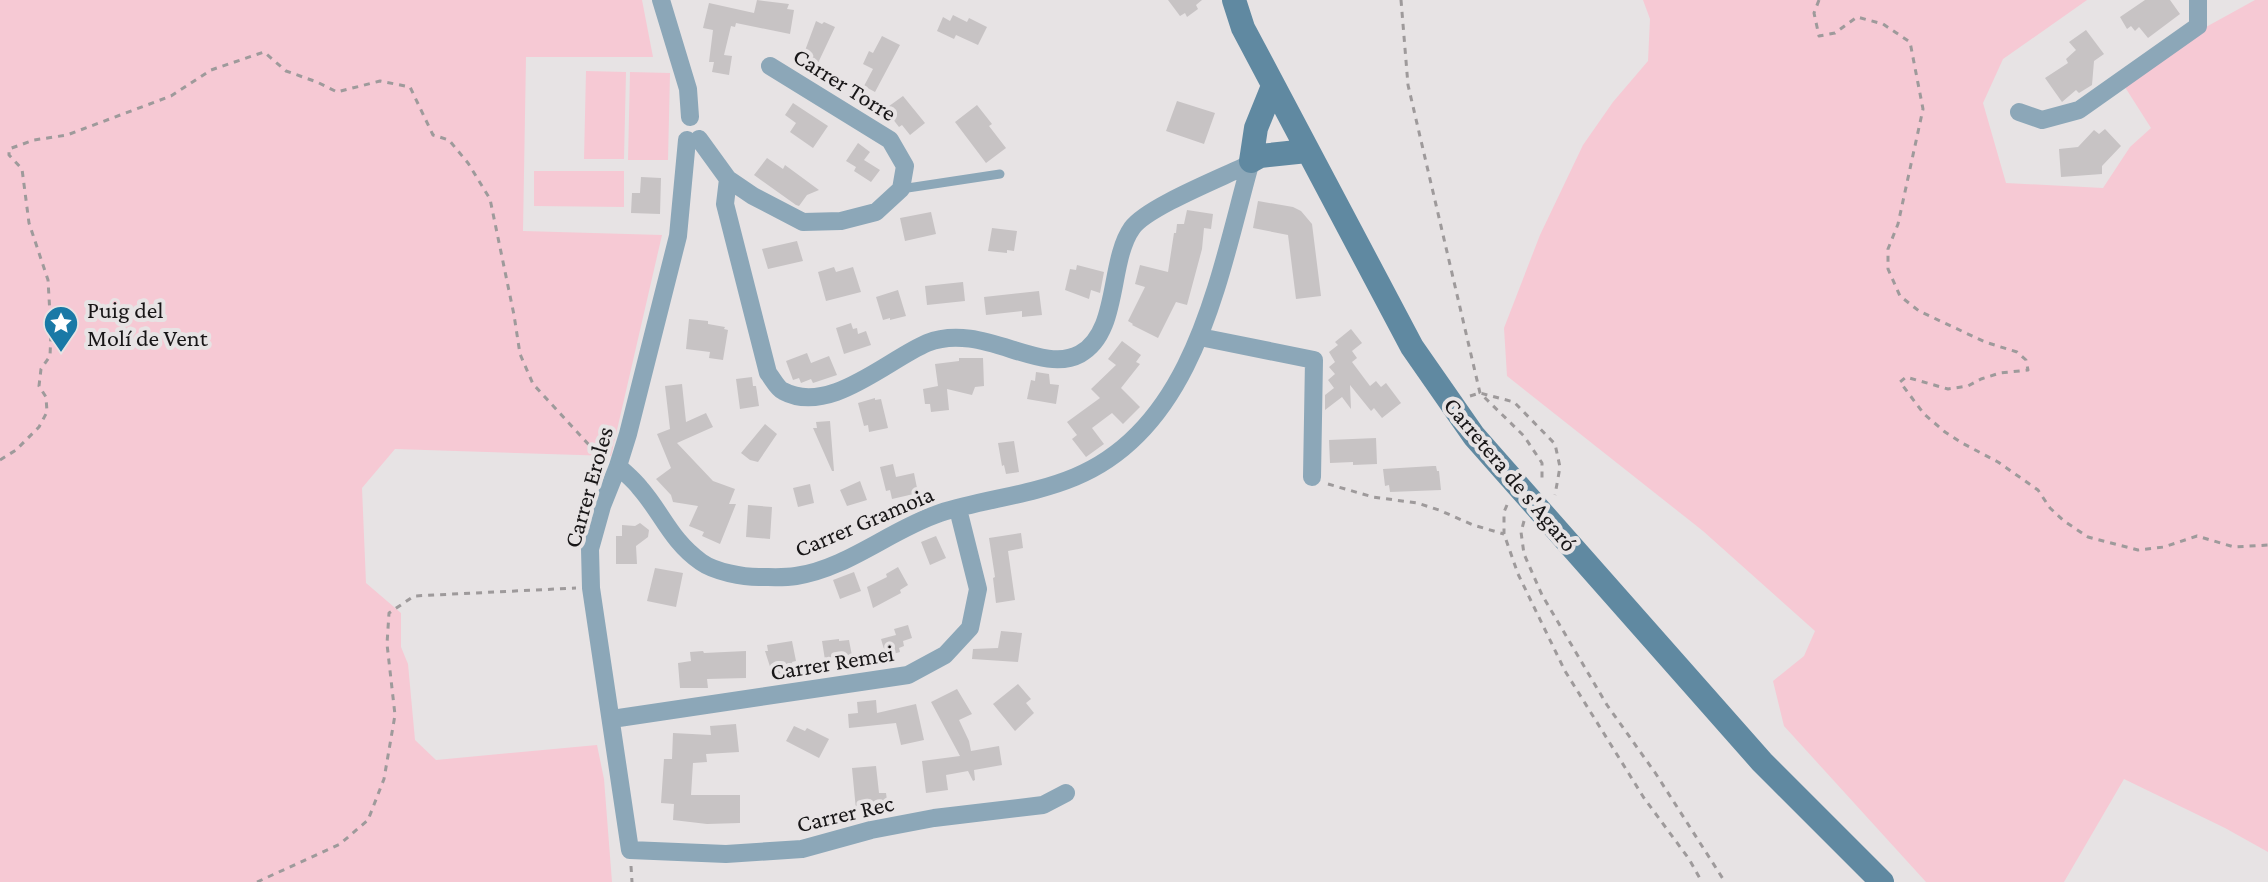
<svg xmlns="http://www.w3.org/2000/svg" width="2268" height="882" font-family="'Crimson Pro',serif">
<rect width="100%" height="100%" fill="#e7e3e4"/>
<path fill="#f6c9d4" d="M0,0H642L653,57H526L523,231L662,235L611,456L395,449L362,488L366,583L401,613V647L408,664L415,740L436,760L597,745L604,779L612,882H0Z
M1643,0H2087L2003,59L1983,103L2006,183L2103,188L2130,147L2151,128L2123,84L2206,27L2255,0H2268V852L2225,828L2124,779L2064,882H1926L1784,726L1773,681L1804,656L1815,631L1703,531L1507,376L1504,328L1540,235L1583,145L1613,102L1648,61L1650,19Z
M586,71L626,72L624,159H584Z
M630,72L670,73L668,160H628Z
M534,171H624V207L534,206Z"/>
<path fill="#c7c3c4" d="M757,0L789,4L787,9L794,10L790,34L736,23L735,27L731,26L724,55L732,56L729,75L712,72L714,62H709L713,30L703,28L709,3L754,13Z
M1168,0H1202L1196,5L1198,9L1187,17L1185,13L1180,16Z
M2145,0H2170L2180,14L2148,38L2139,27L2135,31L2131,26L2127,29L2120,17Z
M953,15L967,22L969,18L987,27L978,45L956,35L954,39L937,31L943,17L950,21Z
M816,21L822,24L824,22L835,27L818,63L803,56Z
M2086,30L2104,54L2094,61L2092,85L2079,93L2076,90L2062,102L2045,78L2068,63L2066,59L2076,50L2069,42Z
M882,36L900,45L875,92L864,86L873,69L863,64L869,51L873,53Z
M903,96L925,123L910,135L902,125L899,127L885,109Z
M1177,101L1215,113L1204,144L1166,131Z
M793,103L828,126L813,148L790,132L796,123L785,115Z
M977,105L992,124L989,126L1006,148L986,163L955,122Z
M2105,129L2121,146L2102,166V174L2061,177L2059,149L2078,147L2094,130L2099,134Z
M858,143L870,152L864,160L880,170L871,182L854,171L856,167L846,161Z
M767,158L783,169L785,165L819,190L807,195L799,206L796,205L754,175Z
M641,177L661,178L660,214L631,213L632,193H640Z
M1258,201L1293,207L1301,211L1312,224L1321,296L1296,299L1288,235L1253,228Z
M1187,210L1213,214L1211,229L1204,228L1202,249L1187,305L1176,302L1158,338L1132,325L1133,324L1128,321L1145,287L1135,284L1140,265L1168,272L1174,233H1176L1177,224H1184Z
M931,212L936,234L905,241L900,218Z
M992,228L1017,231L1014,251L1007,250V253L988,251Z
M797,241L803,261L768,269L762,249Z
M1077,265L1104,272L1100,293L1091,290L1089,299L1065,290L1070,269L1076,270Z
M834,267L836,272L853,267L861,292L826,301L818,272Z
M963,282L965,301L927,305L925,286Z
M898,290L906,316L890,320V318L883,320L876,297Z
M1039,291L1042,315L1022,317V311L986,315L984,297Z
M689,319L708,321V324L725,327L724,329L728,330L723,360L709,358L710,352L686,349Z
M851,323L853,329L857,328L858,334L866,331L871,345L844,354L836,328Z
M1351,329L1362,343L1352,351L1357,358L1352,362L1370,386L1376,381L1381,387L1386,383L1401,403L1382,418L1374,408L1371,411L1350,385L1351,409L1342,397L1325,410V395L1334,388L1328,380L1335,374L1329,367L1335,362L1329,352L1338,345L1335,342Z
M1122,341L1141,355L1136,362L1140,364L1121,388L1140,407L1123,424L1112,413L1092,428L1104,444L1086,457L1072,439L1077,435L1067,422L1100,398L1091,389L1116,365L1108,359Z
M807,353L811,363L829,356L837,375L813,383L811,379L801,383L799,378L793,380L786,361Z
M959,358H983L984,386L975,387L972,395L947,389L949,410L931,412L930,404H925L923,389L938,386L935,364L959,361Z
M1036,372L1049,374L1050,384L1059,385L1056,404L1027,399L1031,380L1035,381Z
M752,377L753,386H756L759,406L740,409L736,379Z
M682,384L686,422L706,413L713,427L677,443L713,481L735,489L729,504H736L720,544L702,536L704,532L689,526L698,506L673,502L671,495L656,479L671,468L657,434L670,429L665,386Z
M875,398V400L881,399L888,428L869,432L868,425L864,426L858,403Z
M830,421L834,471H832L813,428H817L816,422Z
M765,424L777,434L758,462L750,460L741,453Z
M1376,438L1377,464L1353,465V462L1330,463L1329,440Z
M1014,441L1019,472L1006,474L1004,465L1002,466L998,443Z
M893,464L896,477L914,473L918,493L892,499L890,490L886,491L880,467Z
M1433,466H1436L1437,471H1439L1441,490L1390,492L1389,485L1385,486L1383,469Z
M860,481L867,500L847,506L840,490Z
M810,484L814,503L798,507L793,488Z
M748,505L772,507L770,539L746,537Z
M640,523L649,530L648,537L636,546L637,564H616V536H622V525L635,526Z
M1021,533L1023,548L1008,551L1015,600L996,603L993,578L995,577L989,538Z
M936,536L946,558L930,565L921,542Z
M898,567L908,585L900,590L901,593L873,608L867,587L887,577L886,574Z
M655,568L683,573L676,607L647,601Z
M854,572L861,591L840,599L833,580Z
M908,625L912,638L903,641L904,646L899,648L900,652L886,656L881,639L896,635L894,629Z
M1001,631L1022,633L1018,662L972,659L973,649L998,648Z
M839,639V641L849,640L852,656L825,660L822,641Z
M792,641L796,661L792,662L794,671L776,676L772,673L765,651H768L767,645Z
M703,651L704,653L746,651V678L707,679L708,688H680L678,663L691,661L690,652Z
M1018,684L1031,699L1026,703L1034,713L1015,731L993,704Z
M957,689L972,714L959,720L969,741L971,751L999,746L1002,765L974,770L975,780L973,781L968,771L946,775L948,790L926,793L922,761L960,756L931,702Z
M876,700L877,713L916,704L924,740L901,745L896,723L849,728L848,714L858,713L857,702Z
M736,724L739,752L706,754L707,762L693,763L691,795H740V823L707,824L673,820L674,804L661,803L664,759H672L673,733L711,735L710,726Z
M794,726L805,731L807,728L829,739L819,758L786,741Z
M876,766L879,793H886L888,807L856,810L852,768Z"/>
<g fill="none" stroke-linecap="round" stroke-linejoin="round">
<path stroke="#9e9a9b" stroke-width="3" stroke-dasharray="6 6" stroke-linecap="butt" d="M1401,0L1408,85L1480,393L1524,436L1542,463V483
M1819,0L1814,13L1819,36L1835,33L1857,17L1883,24L1910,42L1923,109L1898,224L1888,249V269L1900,296L1919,311L1985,342L2017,352L2026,360L2028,370L2000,373L1981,379L1968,386L1948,389L1906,377L1900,382L1924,414L1945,432L1962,443L1998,462L2038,490L2050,508L2064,521L2088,537L2138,550L2164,547L2197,536L2234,547L2268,545
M1470,396L1480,393L1514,402L1555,444L1560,467L1555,495
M0,460L16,450L39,427L47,412L46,397L39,386L41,369L50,356L51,332L48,280L29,223L22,169L9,155V149L34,140L67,135L171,96L211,70L264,52L286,71L317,82L337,92L380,81L410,87L433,135L449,140L468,163L490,199L514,315L520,354L533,384L601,458
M1328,484L1373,497L1417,503L1439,510L1473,525L1504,534
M1507,505L1504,512V534L1518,574L1565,671L1644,798L1689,859L1702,882
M1524,521L1521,532L1524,554L1542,595L1607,705L1656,774L1725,882
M631,866L632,882
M257,882L340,844L368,820L384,779L395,715L387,644L389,613L414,596L576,588"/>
<path stroke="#8ca7b8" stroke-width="9" d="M901,189L1000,174"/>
<path stroke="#8ca7b8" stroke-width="18" d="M661,0L688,89L690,117
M2019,112L2042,120L2079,110L2198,26V0
M699,139L728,179L753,196L803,222L841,221L876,212L901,189L905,166L890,140L770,66
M687,140L678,236L628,434L618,466L602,506L590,549L591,588L630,850L726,854L802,849L871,830L934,818L1043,805L1066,793
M728,179L725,204L768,373C773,379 777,388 783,391C829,416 887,360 927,343C982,321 1040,376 1080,354C1120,332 1108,262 1132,228C1146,208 1218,179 1243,167L1249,166
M1200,337L1314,360L1312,477
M618,466C625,473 634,480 640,488C662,513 671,541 701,562C715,572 743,577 759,577C771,577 784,578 796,576C848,568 890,530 940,513C984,499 1032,495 1075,477C1196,427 1219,274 1251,161
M612,719L908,675L945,655L970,628L978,589L958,509"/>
<path stroke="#6089a1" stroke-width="24" d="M1234,0L1243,28L1412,347L1474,436L1762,762L1882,882
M1251,161L1256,128L1273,86
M1251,161L1260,156L1307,151"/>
</g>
<defs>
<g id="sight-pin" transform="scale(1.8)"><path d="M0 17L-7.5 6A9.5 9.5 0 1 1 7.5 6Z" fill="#1979a6" stroke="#e7e3e4"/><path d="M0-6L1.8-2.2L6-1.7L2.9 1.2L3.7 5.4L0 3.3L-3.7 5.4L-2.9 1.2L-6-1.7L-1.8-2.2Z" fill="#fff"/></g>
</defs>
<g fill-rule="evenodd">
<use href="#sight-pin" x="61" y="323"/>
</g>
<g text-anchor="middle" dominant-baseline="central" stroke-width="8" stroke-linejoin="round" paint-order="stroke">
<g font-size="24" fill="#181617" stroke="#e7e3e4">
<text transform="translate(845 84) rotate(32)">Carrer Torre</text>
<text transform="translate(1511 474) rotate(50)">Carretera de s'Agaró</text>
<text transform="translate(588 487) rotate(-74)">Carrer Eroles</text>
<text transform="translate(864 521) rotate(-23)">Carrer Gramoia</text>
<text transform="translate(832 662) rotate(-9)">Carrer Remei</text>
<text transform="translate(845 813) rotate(-13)">Carrer Rec</text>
</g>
<g font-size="24" fill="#181617" stroke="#e7e3e4" text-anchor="start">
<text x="87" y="309">Puig del<tspan x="87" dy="28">Molí de Vent</tspan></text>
</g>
</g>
</svg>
